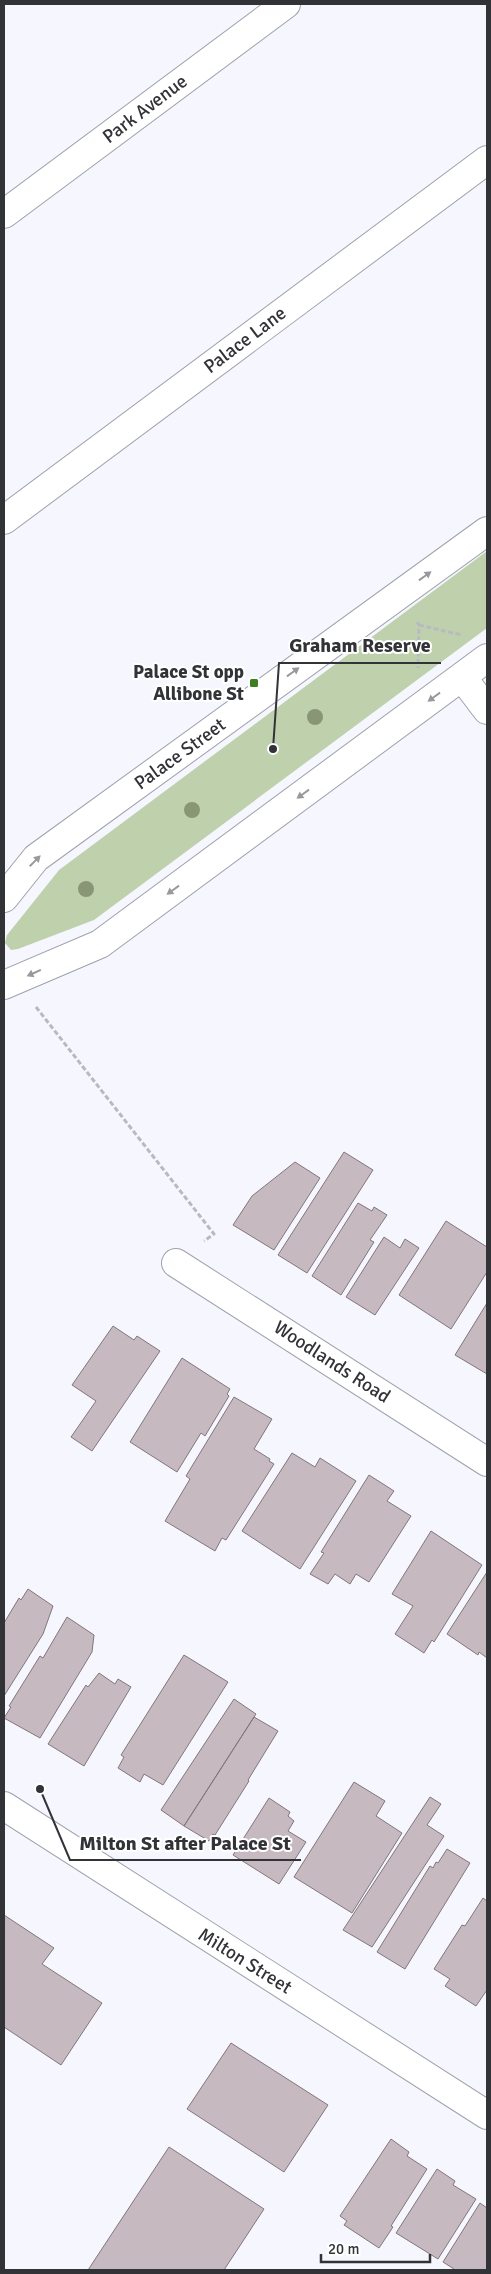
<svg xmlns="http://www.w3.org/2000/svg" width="491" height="2274" font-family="Signika,sans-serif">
<rect width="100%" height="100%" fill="#f6f7fe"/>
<path fill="#bfd1ac" d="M487,551V628L94,920L18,949L11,950L5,943L7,935L59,870Z"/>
<path fill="#c6bac0" stroke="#81767b" d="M344,1152L373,1170L307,1273L278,1255Z
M295,1162L320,1178L274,1250L233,1225L252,1196Z
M358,1203L372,1211L374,1207L387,1215L370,1240L374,1242L341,1295L312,1276Z
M446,1221L487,1247V1272L451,1329L399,1295Z
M384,1237L400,1248L405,1239L419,1248L375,1315L346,1297Z
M487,1303V1374L455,1355Z
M113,1326L134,1340L137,1336L160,1351L92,1451L71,1437L96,1401L72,1385Z
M182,1358L230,1389L227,1394L229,1396L205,1436L201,1433L177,1472L130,1442Z
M234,1397L272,1419L254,1449L270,1459L269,1461L274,1464L226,1540L222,1538L215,1551L165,1521L190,1479L186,1476Z
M292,1453L315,1467L320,1458L356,1481L300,1569L242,1531Z
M369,1475L394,1491L387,1501L411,1516L369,1582L356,1574L350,1584L335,1574L328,1584L310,1574L324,1553L321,1552Z
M431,1531L482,1565L434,1642L432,1640L424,1653L395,1634L413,1606L392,1594Z
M487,1572V1658L479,1652L478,1655L447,1634Z
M28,1589L53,1606L43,1634L4,1696V1623L19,1598L21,1600Z
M67,1617L94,1635L92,1652L40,1738L4,1718L11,1707L9,1706L40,1656L43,1658Z
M184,1655L228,1682L163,1785L144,1774L140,1782L118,1768L124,1757L121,1755Z
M99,1673L115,1684L118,1679L131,1687L84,1766L48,1744L86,1685L88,1687Z
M234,1699L256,1714L184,1826L161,1810Z
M254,1717L278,1731L248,1780L249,1781L215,1835L213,1834L209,1841L184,1826Z
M354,1782L385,1801L376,1816L402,1833L352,1913L294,1877Z
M430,1797L441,1804L427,1825L444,1836L372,1947L343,1930Z
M269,1798L290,1812L288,1816L294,1821L288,1831L306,1842L279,1884L233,1855Z
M447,1849L470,1863L405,1969L377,1952L430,1866L433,1868L436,1862L438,1863Z
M483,1898L487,1901V1990L476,2006L445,1986L450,1979L434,1969L462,1925L465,1926Z
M4,1915L54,1948L42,1964L102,2003L61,2065L4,2027Z
M231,2043L328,2105L284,2172L187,2109Z
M391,2139L409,2152L407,2156L427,2169L391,2226L393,2227L379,2248L344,2225L347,2221L340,2216Z
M169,2147L264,2209L224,2270H88Z
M437,2169L455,2181L453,2185L476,2199L438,2259L396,2233Z
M480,2203L487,2208V2270H453L454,2269L443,2262Z"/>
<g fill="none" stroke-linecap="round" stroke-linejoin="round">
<g stroke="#9fa1ac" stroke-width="30">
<path id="minor" d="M4,214L286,4
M4,520L487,160
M462,677L487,710
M4,898L36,858L487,531
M4,985L100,944L487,658
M176,1263L487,1462"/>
</g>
<g stroke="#9fa1ac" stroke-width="30">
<path id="major" d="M4,1806L487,2115"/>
</g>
<path stroke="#b9bac0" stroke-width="3" stroke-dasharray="5 2.5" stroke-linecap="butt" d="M417,622L419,625L418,668
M419,625L462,635
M36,1007L214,1234L204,1241"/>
<use href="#minor" stroke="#fff" stroke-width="28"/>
<use href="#major" stroke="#fff" stroke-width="28"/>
</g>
<g fill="#899675">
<circle cx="315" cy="717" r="8"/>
<circle cx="192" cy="810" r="8"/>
<circle cx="86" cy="889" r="8"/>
</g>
<defs><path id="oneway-solid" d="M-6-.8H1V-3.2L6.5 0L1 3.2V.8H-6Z" transform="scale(1.25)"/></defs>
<g fill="#98999b">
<use href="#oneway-solid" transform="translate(425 576) rotate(-36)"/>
<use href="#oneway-solid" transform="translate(293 672) rotate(-36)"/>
<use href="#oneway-solid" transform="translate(434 697) rotate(144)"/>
<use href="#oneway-solid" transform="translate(303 794) rotate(144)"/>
<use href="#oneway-solid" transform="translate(35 861) rotate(-45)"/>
<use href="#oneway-solid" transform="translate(173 890) rotate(144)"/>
<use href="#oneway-solid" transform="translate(34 973) rotate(156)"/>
</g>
<rect fill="#3e8021" stroke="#fff" stroke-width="2" x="249" y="678" width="10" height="10" rx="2.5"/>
<g text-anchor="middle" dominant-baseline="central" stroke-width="4" stroke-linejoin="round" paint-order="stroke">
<g font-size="19" fill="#323337" stroke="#fff">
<text transform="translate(145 109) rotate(-37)">Park Avenue</text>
<text transform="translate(245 340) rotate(-37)">Palace Lane</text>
<text transform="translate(180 754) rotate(-36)">Palace Street</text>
<text transform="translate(332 1362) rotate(33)">Woodlands Road</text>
<text transform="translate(245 1961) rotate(32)">Milton Street</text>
</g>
<g font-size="19" font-weight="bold" fill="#323337" stroke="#fff" text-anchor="end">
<text x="244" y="672">Palace St opp<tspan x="244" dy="22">Allibone St</tspan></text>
</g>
</g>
<path fill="none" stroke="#323337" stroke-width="2" d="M273 749L279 663H441M40 1789L70 1860H301"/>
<g fill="#323337" stroke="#fff" stroke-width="2">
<circle cx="273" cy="749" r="5"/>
<circle cx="40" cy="1789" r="5"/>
</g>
<g font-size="20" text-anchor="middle" font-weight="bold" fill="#323337" stroke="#fff" stroke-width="4" stroke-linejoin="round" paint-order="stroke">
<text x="360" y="652">Graham Reserve</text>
<text x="185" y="1850">Milton St after Palace St</text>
</g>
<rect width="491" height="2274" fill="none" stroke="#323337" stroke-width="10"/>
<path d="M321 2254v8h109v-8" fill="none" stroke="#323337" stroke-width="2.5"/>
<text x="328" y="2254" font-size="15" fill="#323337" stroke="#ffffff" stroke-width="4" paint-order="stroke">20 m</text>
</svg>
